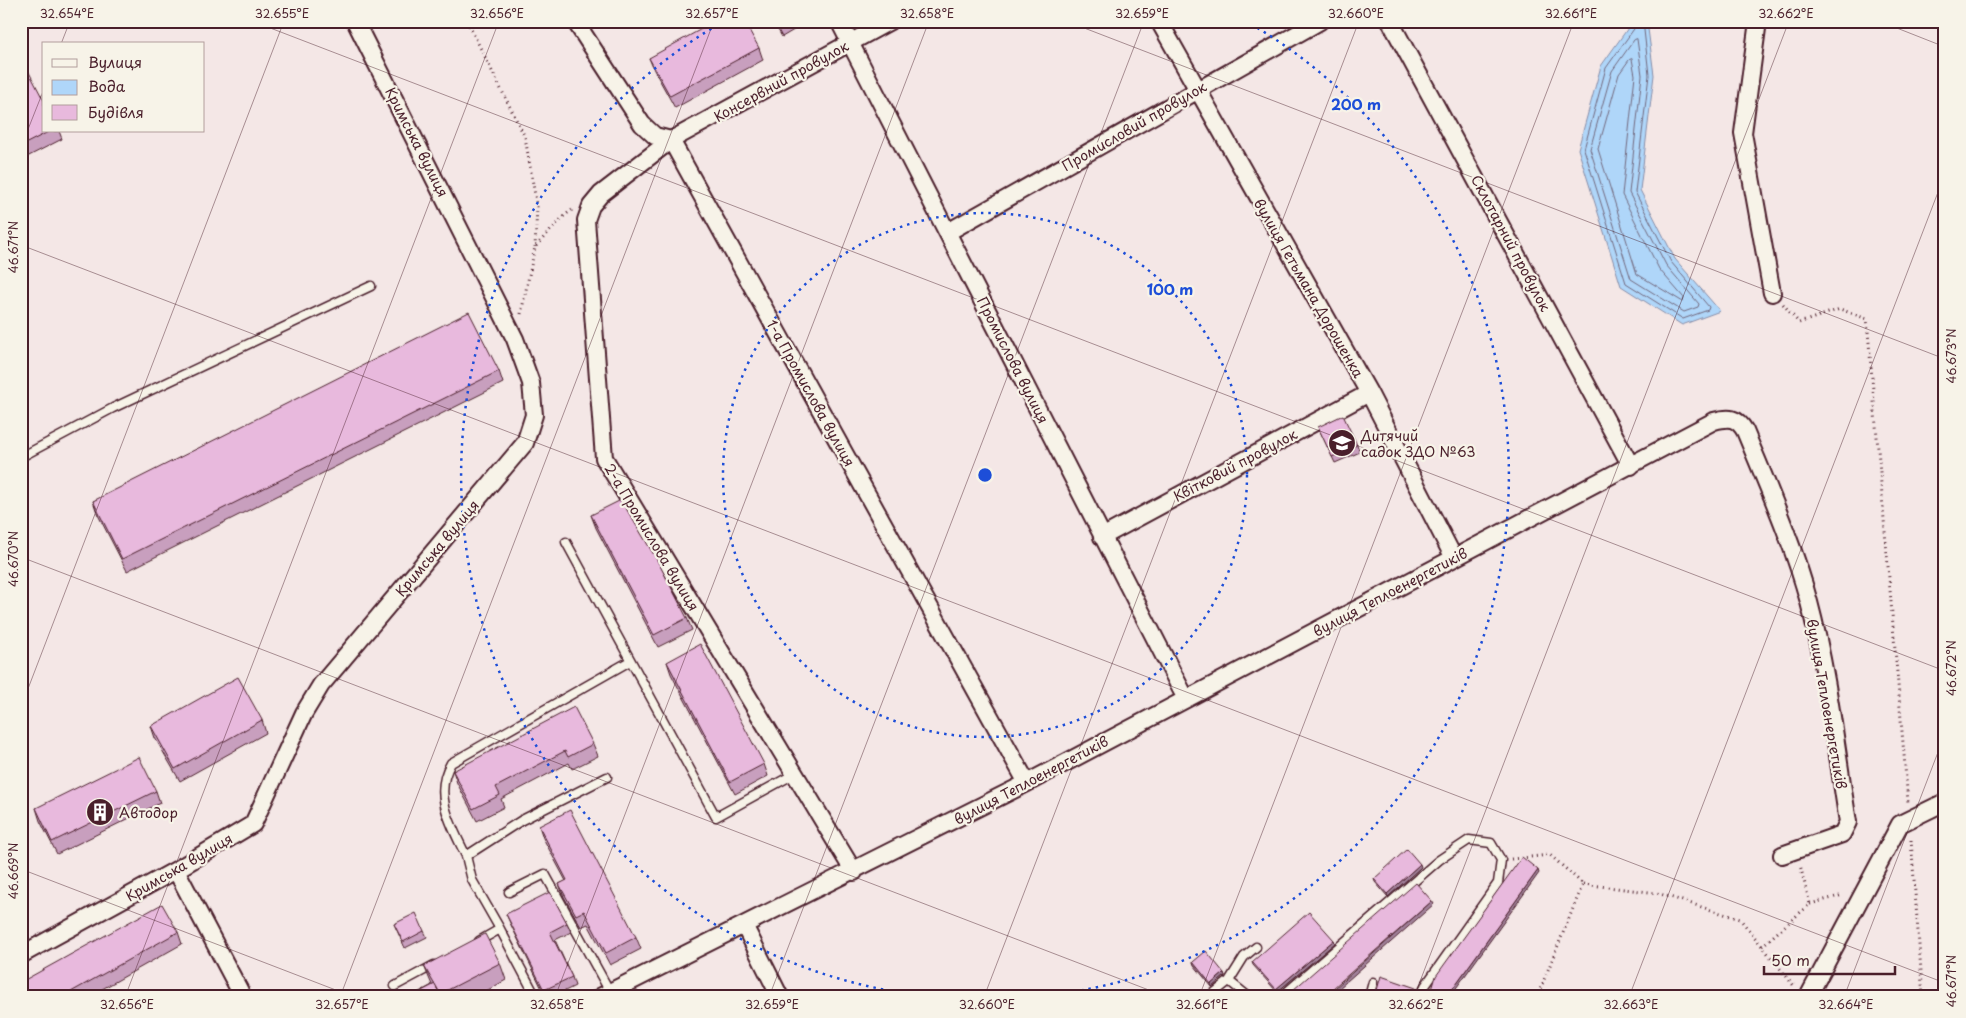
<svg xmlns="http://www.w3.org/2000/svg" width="1966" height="1018" font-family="'Playpen Sans',sans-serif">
<rect width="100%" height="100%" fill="#f4e7e6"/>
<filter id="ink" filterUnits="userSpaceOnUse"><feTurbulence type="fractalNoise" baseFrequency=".02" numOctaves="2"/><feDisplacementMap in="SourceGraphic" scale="10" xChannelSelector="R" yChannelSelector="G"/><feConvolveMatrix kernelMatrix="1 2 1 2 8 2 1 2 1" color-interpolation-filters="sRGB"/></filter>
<g filter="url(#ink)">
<path fill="#afd6f9" stroke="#878da7" d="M1633,21H1647L1654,75L1640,190L1675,259L1720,311L1682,325L1621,286L1578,149L1601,66Z"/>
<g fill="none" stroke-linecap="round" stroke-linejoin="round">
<path stroke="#72687d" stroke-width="1" d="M1637,21L1636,26L1606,68L1584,149L1626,283L1683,319L1708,310L1709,307L1671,262L1635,192L1649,75L1643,21
M1637,39L1642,75L1629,193L1666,265L1699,304L1698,307L1684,312L1631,279L1590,149L1612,71L1634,40Z
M1632,59L1635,75L1622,195L1659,269L1684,298L1683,302L1637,274L1598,149L1619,74L1629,60Z"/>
<g stroke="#4a1f2b" stroke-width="11">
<path id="service" d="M21,457L113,408L371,286
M566,542L716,817L796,773
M466,856C452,826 432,795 451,763L630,661
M509,892L545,874L610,992
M500,929L472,880L466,856L522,820L607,777
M479,941L500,929L536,997
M1229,981L1244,957L1256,947
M395,986L434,965
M1209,997L1229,981L1249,997
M1281,997L1439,860L1469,840L1491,843L1501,860L1498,883L1425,986L1421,997
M1369,997L1373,982"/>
</g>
<g stroke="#4a1f2b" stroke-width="20">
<path id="minor" d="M575,21L642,124L655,136L671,140L1027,783
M839,21L1186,699
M1159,21L1369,393L1454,558
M1390,21L1631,466
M1758,21L1743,133L1772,293
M948,232L1320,21
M1102,537L1369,393
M176,870L243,997
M854,872L604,458L586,220L591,206L601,194L671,140L890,21
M744,925L780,997
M21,955L176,870L253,824L304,713L321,685L525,443L534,415L531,383L515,339L355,21
M600,997L1027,783L1714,421C1729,417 1737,417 1745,431C1768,487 1793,543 1809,602C1828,673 1836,748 1848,822L1842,834L1782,855
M1808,997L1900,824L1945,802"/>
</g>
<path stroke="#4a1f2b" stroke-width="3" stroke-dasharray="1 4" stroke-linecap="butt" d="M467,21L525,137L537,207L535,247
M1783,304L1799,323L1840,309L1867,319L1908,802
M521,314L535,247L565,215L572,210
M1911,840L1923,997
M1511,859L1550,855L1583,884L1537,997
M1583,884L1657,893L1740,919L1795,987
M1810,904L1843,895
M1762,946L1810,904L1800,865"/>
<use href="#service" stroke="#f7f3e8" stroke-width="8"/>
<use href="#minor" stroke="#f7f3e8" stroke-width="16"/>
</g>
<path fill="#c89fbe" stroke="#4a1f2b" d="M773,21H809L782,37Z
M759,48L763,60L675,108L654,70L649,58Z
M21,57L44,131H59L62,139L21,160Z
M499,371L503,383L127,571L97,513L93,501Z
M1318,427L1357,445L1360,452L1335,463Z
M591,515L687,618L692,630L658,647L596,528Z
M667,662L764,764L768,776L735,794L671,674Z
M262,720L266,733L180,781L155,738L151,726Z
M593,744L598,756L572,769L569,763L501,799L504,807L477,821L457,783L453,771Z
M156,791L160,803L57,854L40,821L36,808Z
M539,826L636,937L641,949L610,965L588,924L581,927L564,897L559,884L566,881L543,838Z
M1421,867L1388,897L1375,882L1374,879Z
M506,914L567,923L571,932L555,940L572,977L575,986L553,997H546L510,923Z
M394,924L424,931L427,937L405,948Z
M178,932L182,944L88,997H21Z
M1334,940L1335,943L1277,992L1253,965L1252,962Z
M1193,962L1224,973L1225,976L1212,987L1194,965Z
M500,963L506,980L475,997H410L432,985L424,966Z"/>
<path fill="#a2829b" stroke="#4a1f2b" d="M1420,864L1421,867L1388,897L1387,894Z
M1538,870L1539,873L1454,991L1453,997H1450L1453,988Z
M1432,901L1434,904L1329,997H1325Z
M1334,940L1335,943L1277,992L1276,989Z
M1224,973L1225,976L1212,987L1211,984Z
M1416,988L1417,991L1416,997L1414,995Z"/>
<path fill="#e8b9dd" stroke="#4a1f2b" d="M716,21H744L759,48L670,96L649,58Z
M776,21H784L778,25Z
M21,57L44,101V131H50L21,146Z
M469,312L499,371L122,559L93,501Z
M1343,415L1357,445L1332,457L1318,427Z
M621,500L657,560L687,618L654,635L591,515Z
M700,644L764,764L730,782L667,662Z
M238,677L262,720L175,769L151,726Z
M574,707L593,744L568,757L565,751L496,787L500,795L473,809L453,771Z
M139,757L156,791L52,842L36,808Z
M570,810L636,937L606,953L584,911L576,915L559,884L567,880L539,826Z
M1407,849L1420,864L1387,894L1374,879Z
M1522,857L1538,870L1453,988L1450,997H1424L1427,991L1431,993L1436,976Z
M1416,883L1432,901L1324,996L1325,997H1285Z
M550,892L567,923L550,932L572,977L544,990L506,914Z
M162,904L178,932L62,997H21V982Z
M1309,912L1334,940L1276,989L1252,962Z
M416,913L424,931L403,942L394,924Z
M485,934L500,963L440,994L424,966Z
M1206,951L1224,973L1211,984L1193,962Z
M1381,976L1416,988L1414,995L1416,997H1375Z
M435,984L442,997H410Z"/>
</g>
<path fill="none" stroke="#4a1f2b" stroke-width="1" stroke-opacity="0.45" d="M252,21L1945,671M1066,21L1945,359M1879,21L1945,47M61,44L70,21M21,147L44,89M21,245L1945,983M21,557L1167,997M21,707L284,21M21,869L354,997M125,997L499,21M340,997L714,21M555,997L929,21M769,997L1144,21M984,997L1359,21M1199,997L1574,21M1414,997L1789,21M1629,997L1945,174M1844,997L1945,734"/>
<g fill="none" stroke="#1d4ed8" stroke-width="2.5" stroke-dasharray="2.5 5">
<circle cx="985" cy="475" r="262"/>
<path d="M935 997A524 524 0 0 1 719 24M1251 24A524 524 0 0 1 1035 997"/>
</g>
<defs>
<g id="school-disc" transform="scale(1.4375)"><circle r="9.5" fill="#4a1f2b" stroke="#f7f3e8"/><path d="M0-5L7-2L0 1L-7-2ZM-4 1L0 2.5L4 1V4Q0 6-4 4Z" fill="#fff"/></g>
<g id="building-disc" transform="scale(1.4375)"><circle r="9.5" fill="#4a1f2b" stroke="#f7f3e8"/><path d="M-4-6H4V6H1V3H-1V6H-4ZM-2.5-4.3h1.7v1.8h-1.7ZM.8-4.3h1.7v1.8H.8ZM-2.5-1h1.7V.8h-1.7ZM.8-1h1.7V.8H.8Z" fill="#fff"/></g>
</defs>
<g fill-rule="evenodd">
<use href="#school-disc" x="1342" y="443"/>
<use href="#building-disc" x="100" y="812"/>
</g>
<g text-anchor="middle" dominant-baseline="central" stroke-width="4.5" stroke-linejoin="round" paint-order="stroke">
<g font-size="14" fill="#4a1f2b" stroke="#f7f3e8">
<text transform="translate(781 81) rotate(-29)">Консервний провулок</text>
<text transform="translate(1134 126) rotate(-30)">Промисловий провулок</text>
<text transform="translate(417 142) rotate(63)">Кримська вулиця</text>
<text transform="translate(1511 243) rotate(62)">Склотарний провулок</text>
<text transform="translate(1309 288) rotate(60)">вулиця Гетьмана Дорошенка</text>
<text transform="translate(1013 360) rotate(63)">Промислова вулиця</text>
<text transform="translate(811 393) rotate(61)">1-а Промислова вулиця</text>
<text transform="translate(1235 465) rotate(-28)">Квітковий провулок</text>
<text transform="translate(652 537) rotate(59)">2-а Промислова вулиця</text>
<text transform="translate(437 548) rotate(-50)">Кримська вулиця</text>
<text transform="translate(1390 592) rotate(-28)">вулиця Теплоенергетиків</text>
<text transform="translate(1827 704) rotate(80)">вулиця Теплоенергетиків</text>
<text transform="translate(1031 780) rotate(-28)">вулиця Теплоенергетиків</text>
<text transform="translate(179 867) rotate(-30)">Кримська вулиця</text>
</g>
<g font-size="14" fill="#4a1f2b" stroke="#f7f3e8" text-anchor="start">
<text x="1361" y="435">Дитячий<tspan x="1361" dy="16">садок ЗДО №63</tspan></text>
<text x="119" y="812">Автодор</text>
</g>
</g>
<circle cx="985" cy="475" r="8" fill="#1d4ed8" stroke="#f7f3e8" stroke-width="2.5"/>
<g font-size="15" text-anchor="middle" font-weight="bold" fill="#1d4ed8" stroke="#f7f3e8" stroke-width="4.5" stroke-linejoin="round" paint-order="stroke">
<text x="1356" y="110">200 m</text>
<text x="1170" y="295">100 m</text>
</g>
<rect width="1966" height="1018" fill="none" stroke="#f7f3e8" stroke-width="55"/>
<rect x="42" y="42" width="162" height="90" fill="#f7f3e8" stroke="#b29e9c"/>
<rect x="52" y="59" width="25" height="8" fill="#f7f3e8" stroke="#b29e9c"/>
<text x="88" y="68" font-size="15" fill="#4a1f2b">Вулиця</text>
<rect x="52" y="80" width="25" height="15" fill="#afd6f9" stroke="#b29e9c"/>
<text x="88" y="92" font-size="15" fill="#4a1f2b">Вода</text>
<rect x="52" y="105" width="25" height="15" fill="#e8b9dd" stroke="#b29e9c"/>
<text x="88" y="118" font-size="15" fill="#4a1f2b">Будівля</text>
<path d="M1764 966v8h131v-8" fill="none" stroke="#4a1f2b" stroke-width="2.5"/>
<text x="1771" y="966" font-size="15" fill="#4a1f2b" stroke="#f7f3e8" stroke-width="4" paint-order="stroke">50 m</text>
<rect x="28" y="28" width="1910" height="962" fill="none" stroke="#4a1f2b" stroke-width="2"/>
<g font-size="12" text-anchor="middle" fill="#4a1f2b">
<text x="67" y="18">32.654°E</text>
<text x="282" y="18">32.655°E</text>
<text x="497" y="18">32.656°E</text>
<text x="712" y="18">32.657°E</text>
<text x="927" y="18">32.658°E</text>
<text x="1142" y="18">32.659°E</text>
<text x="1356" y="18">32.660°E</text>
<text x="1571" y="18">32.661°E</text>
<text x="1786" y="18">32.662°E</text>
<text transform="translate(14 247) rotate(-90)" y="4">46.671°N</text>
<text transform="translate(1952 356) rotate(-90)" y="4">46.673°N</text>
<text transform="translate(14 559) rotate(-90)" y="4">46.670°N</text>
<text transform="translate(1952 668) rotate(-90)" y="4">46.672°N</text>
<text transform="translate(14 871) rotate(-90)" y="4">46.669°N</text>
<text transform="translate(1952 981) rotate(-90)" y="4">46.671°N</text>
<text x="127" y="1009">32.656°E</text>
<text x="342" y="1009">32.657°E</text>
<text x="557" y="1009">32.658°E</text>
<text x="772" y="1009">32.659°E</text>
<text x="987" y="1009">32.660°E</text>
<text x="1202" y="1009">32.661°E</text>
<text x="1416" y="1009">32.662°E</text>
<text x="1631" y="1009">32.663°E</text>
<text x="1846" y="1009">32.664°E</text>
</g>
</svg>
